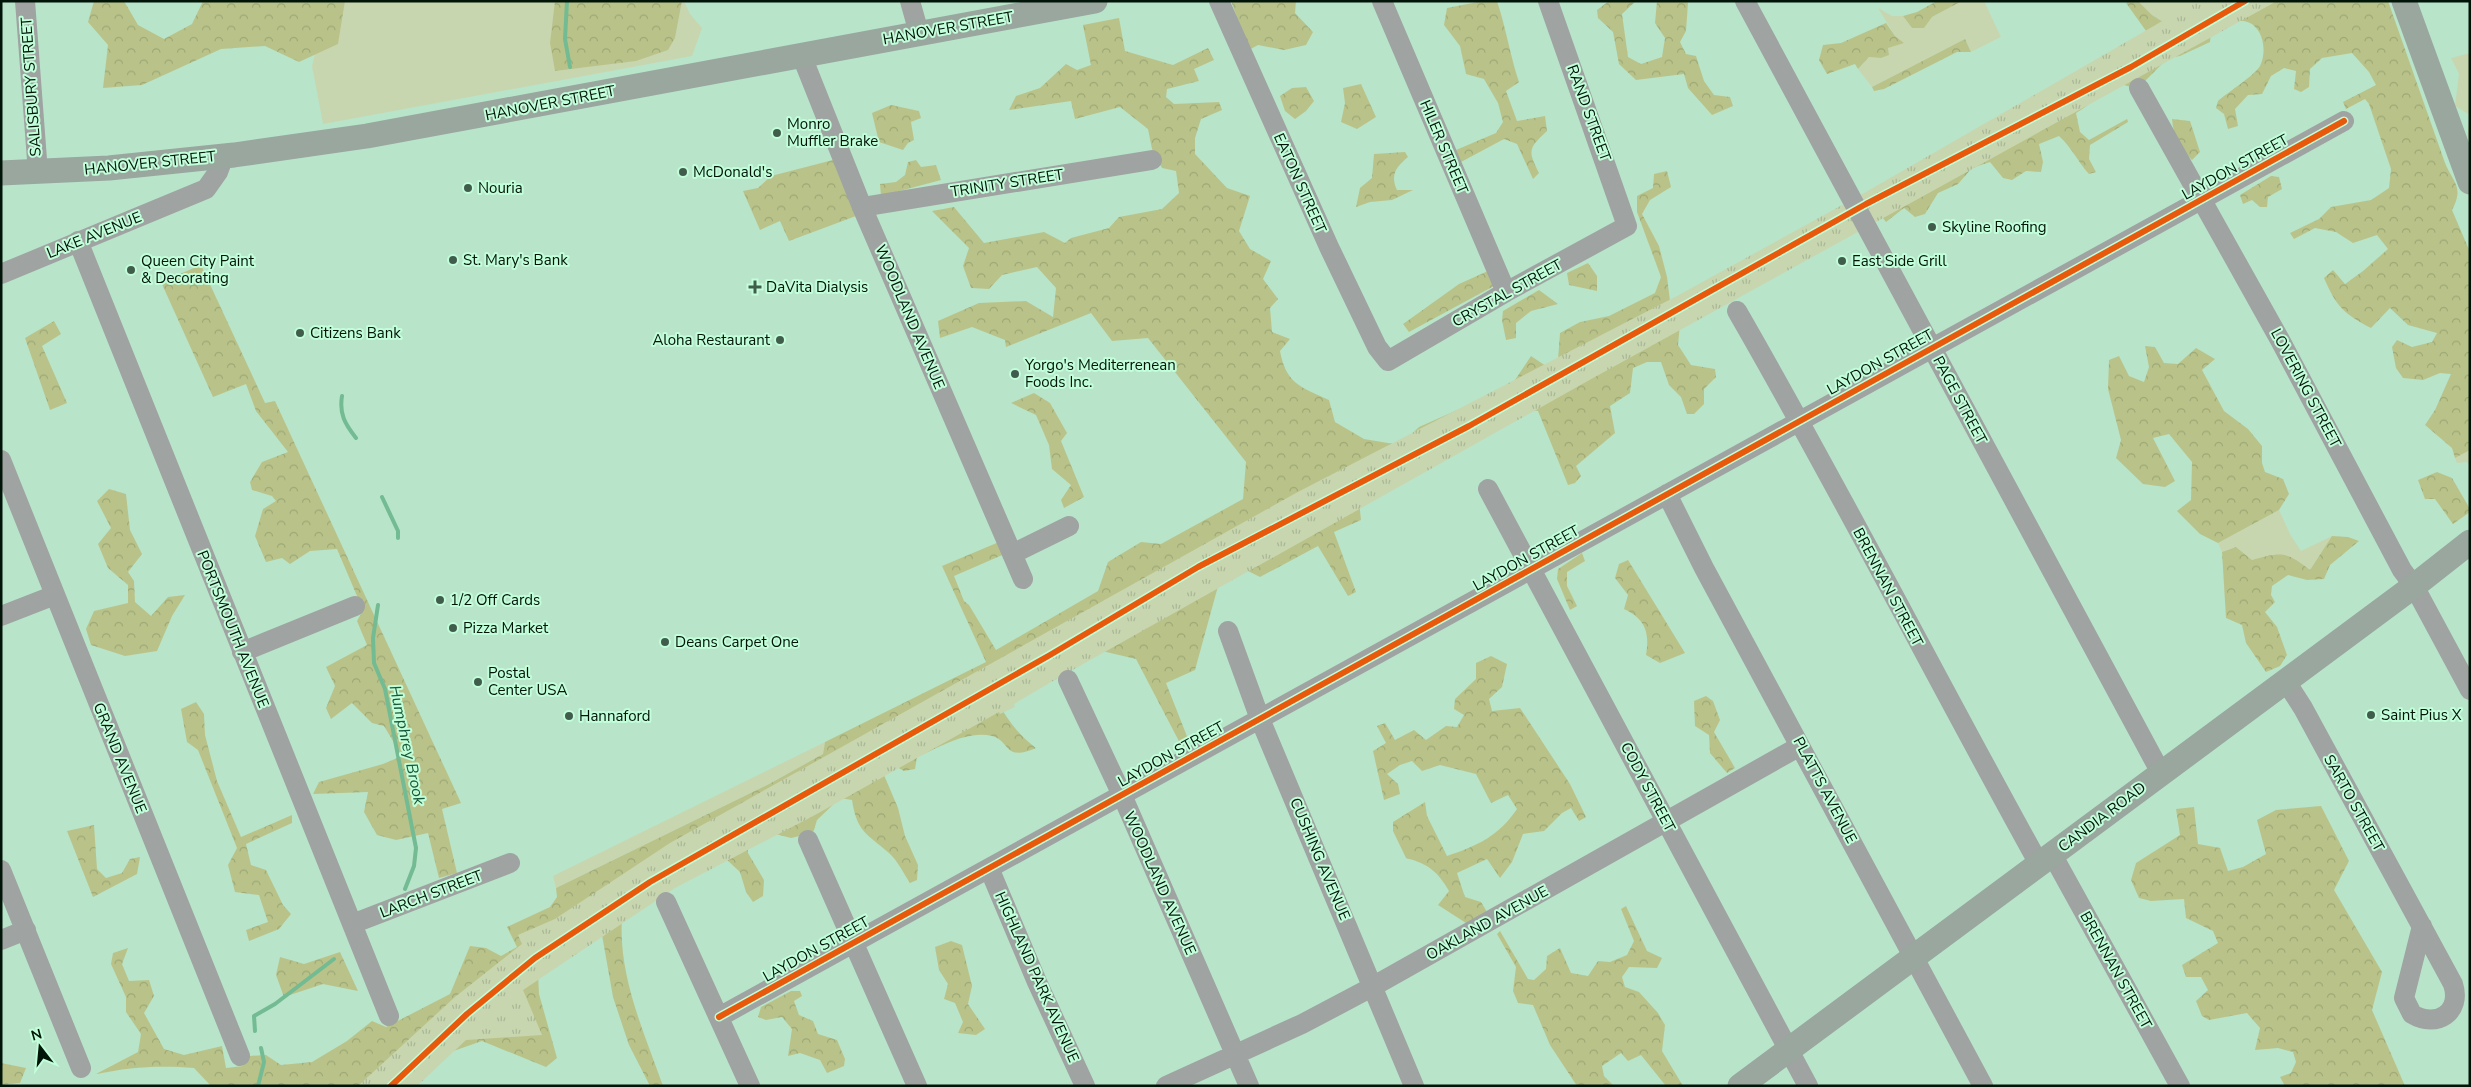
<svg xmlns="http://www.w3.org/2000/svg" width="2471" height="1087" font-family="'Nunito Sans',sans-serif">
<defs>
<pattern id="forest-crowns" width="20" height="18" patternUnits="userSpaceOnUse" patternTransform="scale(1.25)"><rect width="20" height="18" fill="#b9c389"/><path d="M2 6a3 3 0 1 1 6 0M12 15a3 3 0 1 1 6 0" fill="none" stroke="#9da775"/></pattern>
<pattern id="park-tufts" width="24" height="20" patternUnits="userSpaceOnUse" patternTransform="scale(1.25)"><rect width="24" height="20" fill="#c8d6b0"/><path d="M3 7l-1-3M5 7V3M7 7l1-3M15 17l-1-3M17 17v-4M19 17l1-3" fill="none" stroke="#aab796"/></pattern>
</defs>
<rect width="100%" height="100%" fill="#b8e4ca"/>
<path fill="#c8d6b0" d="M328,1H648L675,38L682,1H684L690,14L702,28L692,56L323,124L312,66Z
M1962,1H1984L2001,37L1971,52L1965,39L1872,87L1858,69L1869,57L1881,58L1888,55V48L1895,36L1878,8L1892,16H1903L1912,28Z
M2138,1H2207L2168,25L2152,15Z
M2470,53V138L2467,137L2470,115L2455,106L2459,74L2451,58Z
M2470,450V468L2467,462L2457,463L2455,458Z
M2279,510L2291,536L2301,551L2332,536L2310,570C2288,552 2279,553 2252,560L2236,547L2222,552L2218,543Z
M825,742L823,754L771,783L556,888L553,876Z"/>
<path fill="url(#forest-crowns)" d="M94,1H124L138,25L164,39L192,24L203,1H345L338,44L299,62L265,46L221,49L142,85L103,88L108,45L88,22Z
M555,1H682L675,38L668,50L636,61L555,71L550,43Z
M1231,1H1296L1295,13L1313,32L1306,45L1284,50L1258,45L1249,50Z
M1483,1H1497C1506,28 1510,55 1519,82L1506,91L1517,121L1545,116L1547,131C1529,148 1527,150 1539,173L1533,179L1517,144L1504,139L1461,162L1456,150L1496,133L1503,122L1498,103L1484,79L1466,74L1460,46L1444,25L1447,8Z
M1609,1H1636L1622,14L1628,57L1641,64L1662,57L1665,38L1655,23L1657,1H1685L1688,3L1686,31L1680,42L1686,54L1696,56L1704,81L1714,95L1730,97L1733,106L1712,115L1688,88L1684,74L1636,80L1619,64L1613,32L1598,18L1597,10Z
M1937,1H1962L1932,17L1924,28H1912L1903,16L1917,12Z
M2129,1H2138L2152,15L2168,25L2207,1H2388L2445,163C2454,184 2464,187 2452,210L2470,252V450L2455,458L2452,448L2425,425L2435,410L2451,374L2440,373L2423,380L2403,378L2396,368L2392,347L2397,340L2412,347L2432,342L2437,333L2408,325L2390,308L2371,328C2344,314 2336,306 2324,278L2333,270L2345,284L2363,271L2388,249L2377,235L2353,243L2336,232L2315,228L2294,239L2290,233L2319,219L2331,207L2371,200L2389,188L2391,169L2369,104L2365,99L2346,109L2343,102L2376,85L2369,72L2352,53L2322,58L2310,69L2309,87L2301,92L2294,89L2296,71L2284,68L2271,76L2262,94L2248,95L2235,109L2238,126L2228,129L2224,114L2216,108L2218,101C2228,92 2254,76 2260,66C2269,48 2261,17 2236,21C2228,22 2218,29 2211,32L2210,42L2180,56L2168,58L2145,81L2131,87L2117,83C2101,92 2092,104 2076,113L2080,132L2089,140L2127,119L2128,122L2090,145L2089,159L2096,172L2089,174C2078,162 2072,148 2059,136L2039,144L2043,162L2041,172L2026,171L2012,180L2003,178L1990,162L1972,168L1958,184L1938,193L1925,214L1915,217L1904,208L1886,222L1873,205L2154,42L2126,3Z
M1119,18L1125,51L1173,65L1208,48L1214,60L1194,69L1199,81L1167,89L1166,97L1174,104L1219,102L1222,110L1201,119L1195,138V154L1227,188L1250,196L1239,231L1250,249L1271,261L1263,279L1278,299L1270,308L1272,332L1290,339L1280,351C1286,384 1301,387 1329,400L1335,422L1364,439L1400,445L1419,427L1511,386L1531,356L1546,366L1558,360L1560,333L1580,322L1609,316L1655,293L1661,277L1637,212V196L1653,188L1654,174L1667,171L1671,187L1650,200L1642,214L1659,246L1667,277L1671,309L1680,324L1678,345L1691,365L1715,369L1716,377L1704,389V404L1694,414H1687L1681,397L1669,385L1661,362H1647L1633,368L1630,393L1610,406L1615,433L1576,466L1581,476L1575,483L1568,485L1538,411L1526,409L1359,501L1361,520L1334,532L1356,592L1348,596L1318,546L1260,577L1244,569L1220,579L1195,670L1166,683L1190,744L1182,747L1136,659L1102,651L996,699C1007,719 1018,735 1036,748C1003,762 1011,741 992,736C966,730 939,748 917,757L915,769L904,771L895,766L884,775L898,808L905,836L918,865L917,880L910,883C904,874 898,861 889,853C866,833 857,832 852,800L840,798L817,820L813,833L791,838L764,831L747,840L748,853L764,880L763,896L753,902L746,892L740,872L726,859L683,877L652,903L622,918C618,976 644,1032 663,1086H650L629,1045L613,997L602,935L538,973L539,994L557,1058L546,1067L482,1041L442,1055L410,1086H211L194,1068C160,1065 130,1067 96,1074L138,1052L141,1034L126,1012V997L111,964L113,953L128,948L122,964L129,981L149,980L154,996L144,1013L164,1049L184,1055L222,1046L226,1068L243,1066L249,1056L266,1055L281,1065L312,1062L347,1041L372,1021L386,1027L450,994L470,946L486,948L501,956L517,947L507,927L550,907L557,897L556,888L771,783L823,754L825,742L986,662L942,566L999,542L1007,553L954,576L964,601L969,605L996,650L1098,591L1108,562L1141,542L1161,544L1243,499L1246,462L1148,338L1112,341L1091,313L1006,347L1005,340L972,327L940,338L938,321L979,303L1026,301L1053,317L1056,288L1037,267L1002,275L989,289L971,288L963,266L969,248L932,211L954,207L984,243L1044,232L1065,243L1071,238L1109,228L1119,217L1162,209L1179,193L1176,171L1162,168L1152,149L1148,129L1120,107L1075,119L1071,101L1009,110L1016,96L1040,88L1066,64L1077,70L1091,65L1083,25Z
M1886,23L1895,36L1904,43L1888,48L1889,55L1881,58L1869,57L1858,69L1855,64L1827,74L1819,60L1823,45L1841,43Z
M1965,39L1971,52H1957L1884,89L1874,91L1872,87Z
M1361,84L1376,117L1357,129L1341,122L1345,103L1343,88Z
M1306,87L1314,101L1306,111L1295,119L1285,111L1280,96L1292,88Z
M891,105L919,111L921,118L911,122L914,140L908,143L903,150L879,142L872,113Z
M2172,119L2190,121L2200,152L2192,160C2180,148 2173,135 2172,119Z
M1405,152L1408,157C1396,167 1390,175 1397,190H1413L1392,200L1370,202L1356,207L1360,188L1372,178L1374,154Z
M833,160L856,216L789,241L780,221L760,230L743,191L758,188L771,176Z
M916,160L921,167L936,165L941,180L881,196L880,184L896,182L905,175L908,162Z
M2271,176L2279,177L2282,189L2268,197L2267,207H2260L2252,200L2243,204L2240,195Z
M1588,263L1597,276V291L1569,285L1567,273Z
M201,265L265,403L275,401L461,803L442,809L457,873L439,878L428,833L396,840L377,835L364,812L368,792L313,794L319,782L383,764L402,756L384,726L372,723L352,703L331,719L326,708L335,686L326,667L367,645L357,621L363,610L337,549L310,551L290,564L282,558L266,562L255,536L263,509L276,501L272,496L252,490L250,482L262,462L288,452L256,411L246,384L213,397L161,282Z
M1488,271L1494,286L1409,332L1403,324L1459,284Z
M1539,290L1558,304L1531,311L1516,323V338L1506,340L1502,320L1503,311Z
M54,321L61,334L42,346L67,403L50,410L25,338Z
M2145,346L2155,347L2164,363L2178,364L2196,348L2215,359L2202,370L2224,411L2248,429L2262,446V463L2265,472L2283,479L2289,494L2279,510L2218,543L2200,534L2177,511L2191,500L2192,462L2169,434L2153,438L2175,481L2165,487L2143,484L2116,458L2121,440L2108,389L2109,360L2119,356L2129,376L2144,382L2149,367Z
M1034,393L1050,403L1067,433L1061,441L1084,497L1064,508L1061,500L1071,485L1052,469L1049,445L1036,415L1011,403Z
M2437,472L2452,478L2470,509V512L2453,524L2435,499H2425L2418,480Z
M109,489L126,494L130,530L142,554L128,572L134,581L135,602L151,616L168,597L185,595L172,616L157,651L125,656L91,645L86,629L94,611L128,603V585L108,568L98,544L111,528L97,501Z
M2332,536L2348,537L2359,541L2330,565L2324,579L2307,580L2288,575L2272,586L2271,595L2275,602L2265,612L2277,627L2287,655L2280,666L2266,672L2246,643L2242,625L2226,618L2222,552L2236,547L2252,560C2281,552 2286,551 2310,570Z
M1582,553L1585,561L1567,572V586L1577,606L1570,610L1557,579L1558,569Z
M1628,560L1685,653L1660,663L1646,655C1650,632 1645,619 1624,609L1628,595L1615,578L1619,564Z
M1491,656L1507,664L1502,687L1489,699L1492,711L1520,708L1570,784L1586,817L1579,821L1571,808L1562,813L1544,831L1523,834L1512,862L1500,878L1487,859L1457,873L1465,897L1481,902L1487,912L1466,923L1438,905L1449,891C1438,872 1429,864 1406,858L1393,831V822L1425,802L1427,816L1447,856C1477,846 1499,836 1517,809L1508,795L1491,803L1476,774L1440,765L1422,771L1412,761L1400,765L1387,774L1398,784L1400,794L1384,800L1373,751L1386,743L1377,726L1385,723L1395,740L1414,730L1426,740L1446,726L1457,727L1464,715L1454,709L1455,699L1476,679V663Z
M1706,696L1713,701L1720,720L1714,732L1735,768L1727,773L1710,753L1709,735L1695,726L1694,701Z
M196,702L204,714L205,735L217,781L241,837L292,815V823L246,844L251,865L266,870L283,905L291,914L279,929L249,941L246,930L268,922L259,895L235,892L228,865L237,848L198,750L187,742L181,709Z
M2321,806L2349,861L2334,890L2382,972L2372,1010L2405,1086H2285L2280,1077L2291,1073L2296,1062L2293,1052L2278,1048L2255,1050L2260,1028L2247,1013L2209,1020L2202,1016L2196,1001L2208,990L2201,977H2186L2182,965L2218,943L2213,931L2186,918L2184,899L2151,901L2139,898L2131,880L2136,863L2180,835L2176,809L2194,807L2198,844L2220,848L2228,871L2243,867L2266,854L2257,820L2276,810Z
M94,825L97,869L106,878L122,873L130,859L140,857L137,874L93,897L67,831Z
M1626,906L1647,951L1662,958L1657,968L1629,967L1622,977L1625,987L1639,992L1658,1013L1665,1025L1662,1051L1683,1086H1666L1641,1055L1628,1061L1621,1053L1602,1066L1604,1076L1614,1086H1577L1550,1045L1533,1005L1518,1003L1513,991L1516,967L1497,934L1500,931L1528,979L1534,980L1546,969L1547,956L1560,948L1571,973L1588,976L1598,961L1610,962L1627,955L1634,941L1621,909Z
M951,941L962,945L972,986L968,1004L985,1029L976,1035L958,1033L963,1022L955,1003L944,999L948,984L939,970L935,947Z
M340,952L358,991L323,984L284,997L276,975L280,957L304,964Z
M791,991H800L802,996L794,1001L799,1015L813,1021L818,1034L837,1040L845,1059L844,1066L827,1073L820,1060L800,1053L788,1056L792,1029L782,1017L766,1020L758,1017L761,1007Z
M1,1063L26,1068L20,1083L1,1085Z"/>
<path fill="url(#park-tufts)" d="M2197,1H2277L1593,378L1053,681L1014,704L1015,707L1000,714L999,712L815,815L675,888L523,990L542,1035L466,1040L417,1086H358L455,997L522,944L518,935L555,919L670,843L1296,493L1675,297L1864,193Z"/>
<g fill="none" stroke-linecap="round" stroke-linejoin="round">
<path stroke="#73bb93" stroke-width="4" d="M567,1L565,39L570,67
M342,396C339,414 345,424 356,438
M382,497L398,531V538
M378,605L373,638L374,663L385,689L416,848L414,866L405,889
M255,1031L254,1016L275,1004L334,959
M258,1086L264,1062L261,1048"/>
<path stroke="#9fa3a1" stroke-width="20" d="M25,1L38,173
M910,1L919,33
M1219,1L1329,247L1377,347L1388,361L1506,292L1627,226L1548,1
M1382,1L1506,292
M1745,1L2161,773
M801,54L862,207L1023,579
M2139,88L2280,340L2402,570L2414,586L2470,690
M862,207L1152,160
M78,241L389,1016
M1,274L206,189L218,172L224,156
M1737,311C1842,493 1937,680 2039,864
M1,460L240,1056
M1488,489L1808,1086
M1667,494L1704,568L1983,1086
M1012,554L1069,526
M1,616L55,595
M1228,631L1260,719L1414,1086
M242,652L355,606
M1068,680L1122,795L1249,1086
M2285,680L2303,708L2453,984C2462,1012 2437,1029 2412,1014L2404,998L2422,926
M808,840L917,1086
M2052,854L2180,1086
M989,868L1037,982L1085,1086
M1,870L81,1068
M666,902L750,1086
M352,924L510,863
M1,940L26,930
M719,1017L2344,121
M1166,1086L1302,1024L1372,987L1800,746"/>
<path stroke="#99a79f" stroke-width="25" d="M2404,1L2470,182
M1,173L109,168L234,155L367,136L1095,1
M1740,1086L2414,586L2470,542"/>
<g stroke="#c1fed9" stroke-width="9">
<path id="cycleway" d="M719,1017L2344,121
M391,1086L467,1014L535,958L650,882L1050,655L1198,567L1469,426L1866,204L2131,67L2245,1"/>
</g>
<use href="#cycleway" stroke="#e8590c" stroke-width="6"/>
</g>
<g fill="#405d4c" stroke="#c1fed9" stroke-width="2">
<circle cx="777" cy="133" r="5"/>
<circle cx="683" cy="172" r="5"/>
<circle cx="468" cy="188" r="5"/>
<circle cx="1932" cy="227" r="5"/>
<circle cx="453" cy="260" r="5"/>
<circle cx="1842" cy="261" r="5"/>
<circle cx="131" cy="270" r="5"/>
<path d="M752.5 279.5h5v5h5v5h-5v5h-5v-5h-5v-5h5z"/>
<circle cx="300" cy="333" r="5"/>
<circle cx="780" cy="340" r="5"/>
<circle cx="1015" cy="374" r="5"/>
<circle cx="440" cy="600" r="5"/>
<circle cx="453" cy="628" r="5"/>
<circle cx="665" cy="642" r="5"/>
<circle cx="478" cy="682" r="5"/>
<circle cx="2371" cy="715" r="5"/>
<circle cx="569" cy="716" r="5"/>
</g>
<g text-anchor="middle" dominant-baseline="central" stroke-width="4" stroke-linejoin="round" paint-order="stroke">
<g font-size="15" fill="#001408" stroke="#c1fed9">
<text transform="translate(948 28) rotate(-10)">HANOVER STREET</text>
<text transform="translate(31 87) rotate(-94)">SALISBURY STREET</text>
<text transform="translate(550 103) rotate(-11)">HANOVER STREET</text>
<text transform="translate(1589 113) rotate(70)">RAND STREET</text>
<text transform="translate(1444 147) rotate(67)">HILER STREET</text>
<text transform="translate(150 163) rotate(-6)">HANOVER STREET</text>
<text transform="translate(2235 167) rotate(-29)">LAYDON STREET</text>
<text transform="translate(1007 183) rotate(-9)">TRINITY STREET</text>
<text transform="translate(1300 183) rotate(66)">EATON STREET</text>
<text transform="translate(94 235) rotate(-22)">LAKE AVENUE</text>
<text transform="translate(1507 293) rotate(-29)">CRYSTAL STREET</text>
<text transform="translate(910 317) rotate(67)">WOODLAND AVENUE</text>
<text transform="translate(1880 362) rotate(-29)">LAYDON STREET</text>
<text transform="translate(2306 388) rotate(62)">LOVERING STREET</text>
<text transform="translate(1960 400) rotate(62)">PAGE STREET</text>
<text transform="translate(1526 558) rotate(-29)">LAYDON STREET</text>
<text transform="translate(1888 587) rotate(62)">BRENNAN STREET</text>
<text transform="translate(233 629) rotate(68)">PORTSMOUTH AVENUE</text>
<text transform="translate(1171 754) rotate(-29)">LAYDON STREET</text>
<text transform="translate(120 758) rotate(68)">GRAND AVENUE</text>
<text transform="translate(1648 787) rotate(62)">CODY STREET</text>
<text transform="translate(1825 790) rotate(62)">PLATTS AVENUE</text>
<text transform="translate(2354 803) rotate(61)">SARTO STREET</text>
<text transform="translate(2102 817) rotate(-37)">CANDIA ROAD</text>
<text transform="translate(1320 859) rotate(67)">CUSHING AVENUE</text>
<text transform="translate(1160 883) rotate(66)">WOODLAND AVENUE</text>
<text transform="translate(431 894) rotate(-21)">LARCH STREET</text>
<text transform="translate(1487 923) rotate(-29)">OAKLAND AVENUE</text>
<text transform="translate(816 949) rotate(-29)">LAYDON STREET</text>
<text transform="translate(2116 970) rotate(61)">BRENNAN STREET</text>
<text transform="translate(1037 977) rotate(66)">HIGHLAND PARK AVENUE</text>
</g>
<g font-size="15" fill="#001408" stroke="#c1fed9" text-anchor="start">
<text x="787" y="124">Monro<tspan x="787" dy="17">Muffler Brake</tspan></text>
<text x="693" y="172">McDonald's</text>
<text x="478" y="188">Nouria</text>
<text x="1942" y="227">Skyline Roofing</text>
<text x="463" y="260">St. Mary's Bank</text>
<text x="141" y="261">Queen City Paint<tspan x="141" dy="17">&amp; Decorating</tspan></text>
<text x="1852" y="261">East Side Grill</text>
<text x="766" y="287">DaVita Dialysis</text>
<text x="310" y="333">Citizens Bank</text>
<text x="770" y="340" text-anchor="end">Aloha Restaurant</text>
<text x="1025" y="365">Yorgo's Mediterrenean<tspan x="1025" dy="17">Foods Inc.</tspan></text>
<text x="450" y="600">1/2 Off Cards</text>
<text x="463" y="628">Pizza Market</text>
<text x="675" y="642">Deans Carpet One</text>
<text x="488" y="673">Postal<tspan x="488" dy="17">Center USA</tspan></text>
<text x="2381" y="715">Saint Pius X</text>
<text x="579" y="716">Hannaford</text>
</g>
<g font-size="16" font-style="italic" fill="#185838" stroke="#c1fed9">
<text transform="translate(407 745) rotate(78)">Humphrey Brook</text>
</g>
</g>
<rect width="2471" height="1087" fill="none" stroke="#001408" stroke-width="5"/>
<g transform="translate(40 1047) rotate(344)" stroke="#c1fed9" stroke-width="4" paint-order="stroke">
<path d="M0-4L9 19L0 12L-9 19Z" fill="#001408"/>
<text y="-8" font-size="14" font-weight="bold" text-anchor="middle" fill="#001408">N</text>
</g>
</svg>
